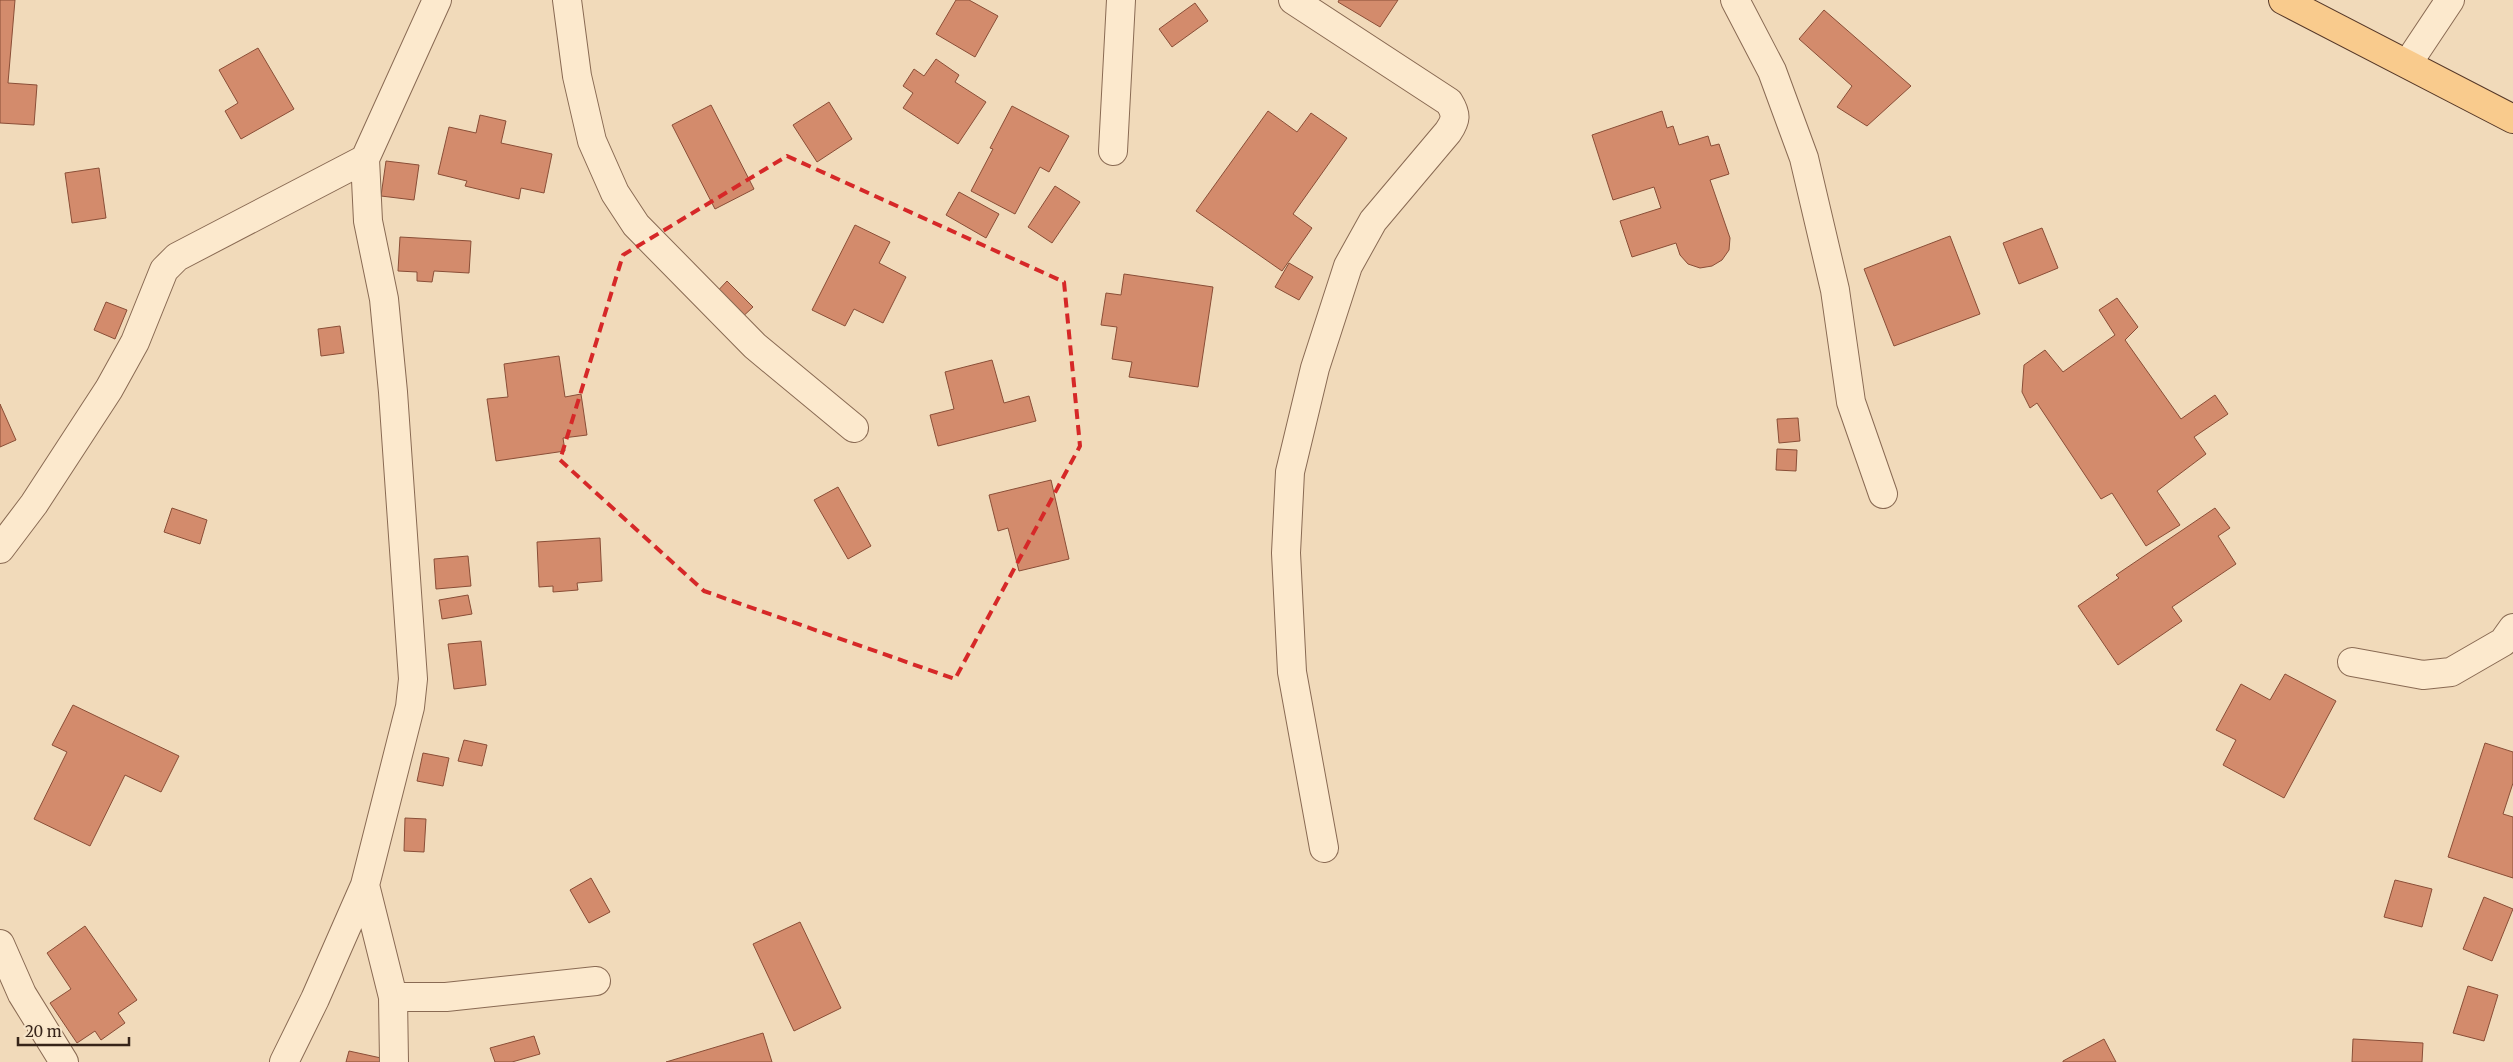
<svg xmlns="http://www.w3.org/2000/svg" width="2513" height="1062" font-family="Merriweather,serif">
<rect width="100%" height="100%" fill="#f1daba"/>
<path fill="#d38b6c" stroke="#8a4e37" d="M0,0H15L8,83L37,85L34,125L0,123Z
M956,0H969L998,16L975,57L936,34Z
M1339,0H1398L1380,27L1338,2Z
M1195,3L1208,21L1172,47L1159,29Z
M1824,10L1911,86L1867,126L1837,107L1852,86L1799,39Z
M258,48L294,109L241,139L225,111L238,103L219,70Z
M936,59L959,75L955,82L986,102L958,144L903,108L913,93L903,86L914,69L924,76Z
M829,102L852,139L817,162L793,125Z
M711,105L754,189L715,209L672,125Z
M1012,106L1069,136L1049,172L1040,167L1015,214L971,191L993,149L990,148Z
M1268,111L1297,132L1311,113L1347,138L1293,214L1312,228L1282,271L1196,211Z
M1662,111L1667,128L1673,126L1679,145L1708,136L1711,146L1719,144L1729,174L1710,180L1730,238L1729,250L1722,260L1712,266L1700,268L1688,264L1680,255L1676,243L1632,257L1620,221L1661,208L1654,187L1613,200L1592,135Z
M480,115L506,121L501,143L552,154L544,193L521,188L519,199L465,186L467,181L438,174L449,127L476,133Z
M386,161L419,165L414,200L381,196Z
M99,168L106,218L72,223L65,173Z
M1055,186L1080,202L1052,243L1028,227Z
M959,192L999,214L986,238L946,215Z
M855,225L890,242L879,263L906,277L883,323L854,309L845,326L812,310Z
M2042,228L2058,268L2019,284L2003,243Z
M1950,236L1980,314L1894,346L1864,269Z
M400,237L471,241L469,273L434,271L432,282L417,281V272L398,271Z
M1289,263L1313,277L1299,300L1275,287Z
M1124,274L1213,287L1198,387L1129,377L1132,362L1112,359L1117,327L1101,325L1106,293L1121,295Z
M727,281L753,307L737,322L712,297Z
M2117,298L2138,327L2125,340L2181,419L2215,395L2228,414L2194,437L2206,454L2157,491L2180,525L2146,546L2112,493L2101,499L2037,403L2030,408L2022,392L2024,365L2045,350L2063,372L2115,335L2099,310Z
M106,302L127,310L115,339L94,330Z
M340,326L344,353L321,356L318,329Z
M559,356L565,397L581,394L587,435L563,438L565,451L496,461L487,399L508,397L504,364Z
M992,360L1004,403L1029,396L1036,421L938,446L930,415L954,409L945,372Z
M0,404L16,440L0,447Z
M1798,418L1800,441L1779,443L1777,419Z
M1777,449L1797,450L1796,471L1776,470Z
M1051,480L1069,559L1019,571L1008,528L998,531L989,495Z
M838,487L871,546L848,559L814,500Z
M172,508L207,520L200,544L164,532Z
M2215,508L2230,528L2218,536L2236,564L2172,607L2182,621L2118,665L2078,606L2119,578L2116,575Z
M600,538L602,581L577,583L578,590L553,592V586L539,587L537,542Z
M468,556L471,586L436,589L434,559Z
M468,595L472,614L442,619L439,600Z
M481,641L486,685L454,689L448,644Z
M2285,674L2336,701L2284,798L2223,765L2236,740L2216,730L2241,684L2270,700Z
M73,705L179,756L161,792L125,775L90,846L34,819L67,752L52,745Z
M464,740L487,745L482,766L458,761Z
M2485,743L2513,752V783L2503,814L2513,817V878L2448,857Z
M423,753L449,758L443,786L417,781Z
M405,818L426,819L424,852L404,851Z
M591,878L610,912L589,923L570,890Z
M2395,880L2432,889L2422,927L2384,917Z
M2484,897L2513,909L2492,961L2463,949Z
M800,922L841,1008L794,1031L753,944Z
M85,926L137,1000L118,1013L125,1023L101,1040L95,1031L77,1043L50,1003L71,989L47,953Z
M2468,986L2498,995L2484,1041L2453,1033Z
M763,1033L772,1062H666Z
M534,1036L540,1054L512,1062H495L490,1048Z
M2104,1039L2116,1062H2063V1061Z
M2353,1039L2423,1043L2422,1062H2352Z
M349,1051L381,1058L380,1062H346Z"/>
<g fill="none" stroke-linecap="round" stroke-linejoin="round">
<g stroke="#896a53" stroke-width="30">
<path id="minor" d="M567,0L577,76L592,141L615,193L636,225L755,346L854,428
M1293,0L1449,102C1457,115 1456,120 1448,132L1373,221L1348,266L1315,368L1290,472L1286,553L1292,672L1324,848
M1735,0L1772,71L1804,158L1835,290L1851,402L1883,494
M2408,63L2450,0
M1113,151L1121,0
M0,549L34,504L109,389L135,342L164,270L177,257L365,159
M2352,662L2423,675L2451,672L2503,642L2513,628
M0,944L22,994L64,1062
M393,997H446L596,981
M284,1062L315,999L365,885
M394,1062L393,997L365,885L410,707L413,679L393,392L384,299L368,221L365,159L437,0"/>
</g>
<g stroke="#563828" stroke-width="30">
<path id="major" d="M2283,0L2513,119"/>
</g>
<use href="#minor" stroke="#fce9cd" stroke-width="28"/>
<use href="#major" stroke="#f9cb8d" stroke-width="28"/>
</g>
<path fill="none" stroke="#d62828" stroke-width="4" stroke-dasharray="10 6" stroke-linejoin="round" d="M787,156L1064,282L1080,446L955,679L704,591L560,460L623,255Z"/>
<path d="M18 1037v8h111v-8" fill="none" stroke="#372419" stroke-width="2.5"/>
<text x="25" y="1037" font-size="15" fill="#372419" stroke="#f8e6ca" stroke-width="4" paint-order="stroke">20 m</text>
</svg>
